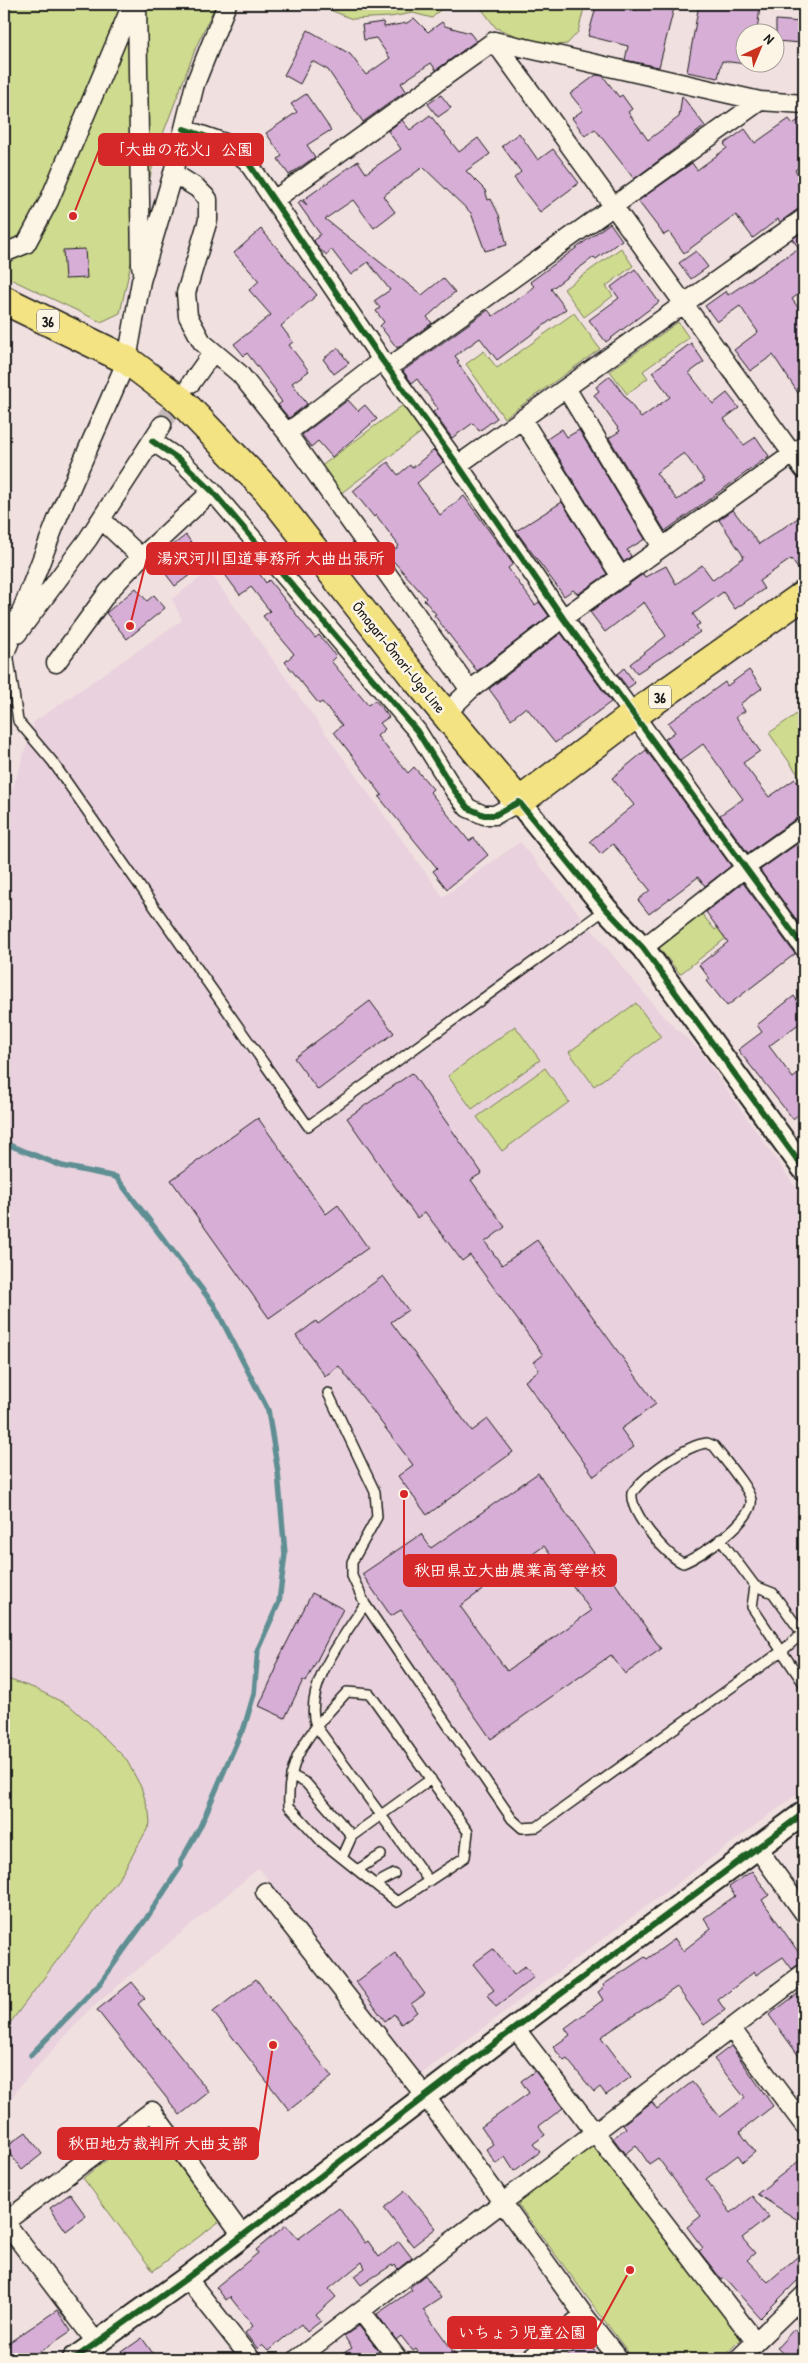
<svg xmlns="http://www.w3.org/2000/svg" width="808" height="2363" font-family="'Patrick Hand','Klee One',sans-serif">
<rect width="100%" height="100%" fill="#f1e0e0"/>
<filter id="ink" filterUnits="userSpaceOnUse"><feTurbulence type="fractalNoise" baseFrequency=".02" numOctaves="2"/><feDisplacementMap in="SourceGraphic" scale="10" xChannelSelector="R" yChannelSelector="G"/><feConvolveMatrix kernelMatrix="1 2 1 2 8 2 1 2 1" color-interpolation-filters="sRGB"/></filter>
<g filter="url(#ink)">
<path fill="#e9d1dd" d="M209,571L443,897L520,842L662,1015L699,1050L804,1199V1789L421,2074L259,1868L90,2009L19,2087L4,2110V816L34,722L182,620L172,599Z"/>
<path fill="#cfdb8f" stroke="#767c56" d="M4,4H216L196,47L155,155L120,313L101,322L4,276Z
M316,4H439L441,9L432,18L413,13L390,17L352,19Z
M478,4H585L578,32L567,44L543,46L496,28Z
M621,248L633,266L606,286L613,296L584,317L564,289Z
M574,313L600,349L504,418L466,364L484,351L497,368Z
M678,322L689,338L643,371L648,378L627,394L610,371Z
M407,402L427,428L340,494L320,467Z
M804,709V783L769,733Z
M740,910L748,921L680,974L659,948L702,914L715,930Z
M636,1003L661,1037L594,1086L569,1052Z
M515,1026L540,1060L472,1109L448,1076Z
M545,1068L569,1102L502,1151L477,1117Z
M4,1678L34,1688L70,1706L96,1729L126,1759L141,1787L149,1812L150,1824L122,1874L4,2031Z
M150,2127L220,2221L153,2271L83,2178Z
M596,2142L744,2336L721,2359H633L517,2203Z"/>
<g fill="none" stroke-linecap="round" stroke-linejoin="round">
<path stroke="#5e8f93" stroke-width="5.5" d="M4,1143L62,1166L116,1177L214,1305L268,1410L278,1472L285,1554L279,1602L258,1649L254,1694L244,1728L241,1732L200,1827L181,1861V1866L146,1919L101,1982L31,2055"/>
</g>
<path fill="#d6aed6" stroke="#1c1c1c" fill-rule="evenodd" d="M597,4H617L637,10L639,4H675L659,67L625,60L628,46L588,36Z
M699,4L760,6L757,32H746V64L722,61L718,78L687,72Z
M414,18L428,32L442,22L445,26L470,33L476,41L436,70L431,63L401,83L406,91L363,122L328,70L312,61L300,84L284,75L308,30L350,54L366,75L390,58L376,38L364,40L362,25L383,22L384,27L407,23Z
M776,20L802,22L801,43L776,41Z
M596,75L603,76L619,97L622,95L632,109L628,112L648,140L679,117L682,96L705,126L634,179L595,129L585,136L572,118L583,110L570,94Z
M306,94L331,130L307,145L315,157L289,175L278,159L282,156L266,133L297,112L291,104Z
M441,95L451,108L438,117L428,104Z
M430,115L459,152L478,138L490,154L466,171L485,190L488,200L491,199L499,215L507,245L485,251L471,213L423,167L383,196L395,212L374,228L353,200L325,219L422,295L443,278L455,292L427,317L432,323L397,348L380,326L384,322L376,311L380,308L374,301L390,290L368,262L351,275L331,249L327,255L319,249L314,241L320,234L298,203L301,200L307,205L303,200L358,161L366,173L401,149L388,131L402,120L410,130Z
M804,116V164L795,170L804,183V208L798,209L780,222L778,219L753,238L736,215L684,253L669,232L664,235L638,201L692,163L697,170L727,148L724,144L745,129L755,143L789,119L793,124Z
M519,133L538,160L553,149L579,183L540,212L514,178L521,172L502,146Z
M610,223L622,240L596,259L594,257L551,289L566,309L497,360L480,338L455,356L459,361L457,362L497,418L479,431L473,423L452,438L433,412L438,409L417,379L412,383L403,371L488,310L493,316L524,295L534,286L530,282Z
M261,229L317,295L281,326L293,342L289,345L309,371L292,383L307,404L289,418L278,405L282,402L275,392L276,391L247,353L244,356L234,344L271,315L249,290L259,281L234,253Z
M804,231V290L792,299L804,316V402L773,355L750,371L734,350L758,332L740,306L717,322L705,306L726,291L728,295L799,248L792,239Z
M85,249L87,278L65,279L63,250Z
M696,251L708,267L691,279L679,263Z
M635,269L659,302L606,342L589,320L619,298L611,287Z
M691,343L704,362L689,373L713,404L727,393L739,408L724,419L744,445L756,437L769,456L665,531L609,438L620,431L594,395L599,391L596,387L610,376L641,418L670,397L652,372ZM684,453L705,481L677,500L656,473Z
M338,348L349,363L334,374L323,359Z
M348,400L358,411L365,405L377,419L332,457L318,441L311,447L302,435Z
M562,429L567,437L579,430L645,539L627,550L631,556L624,562L547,439Z
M434,450L443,462L417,483L440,515L464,496L513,564L508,568L535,605L539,602L549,616L477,671L434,615L436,614L424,600L426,598L388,555L399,546L376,515L374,517L353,491L388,462L398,475L410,465L412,468Z
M562,502L607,574L578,594L573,590L564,596L516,531Z
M733,510L759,544L798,518L804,528V577L791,559L759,581L764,589L735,609L723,592L693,614L700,624L696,626L700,632L637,673L630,664L666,636L644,602L605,632L590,612L643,574L645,577L666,566L676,584L702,565L713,580L744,557L719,520Z
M186,535L206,563L175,586L165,573L172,569L164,558L167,556L164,552Z
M244,552L266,583L269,580L315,638L319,635L336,656L331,661L368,705L375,700L389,717L380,723L385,729L377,736L408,773L414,767L433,789L430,792L469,841L474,838L488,855L447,889L433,871L437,868L379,797L382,795L334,732L342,725L322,702L319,704L285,662L294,654L263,616L270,611L251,587L240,595L221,569Z
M136,588L147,601L154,595L165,608L127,639L106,613Z
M561,633L611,702L555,743L526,707L511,719L489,689Z
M624,668L635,683L628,688L617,674Z
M749,670L762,688L740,704L745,711L736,717L760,751L743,763L769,797L795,779L804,792V816L798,817L748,853L720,815L743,799L703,744L680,761L665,739L675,732L668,723L725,682L727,686Z
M646,750L731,866L705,886L698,877L649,914L638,900L650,890L613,844L601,854L590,841L634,805L612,778Z
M804,839V930L760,870Z
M743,883L795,954L727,1006L707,981L710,979L699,965L728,942L706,912Z
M794,996L804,1010V1020L769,1046L793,1078L804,1069V1110L793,1119L738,1050L762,1032L757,1025Z
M370,1001L394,1033L318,1090L294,1058Z
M412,1073L482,1173L471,1180L505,1227L485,1242L502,1265L537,1240L656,1404L621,1429L634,1447L594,1476L525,1381L539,1370L534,1362L543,1355L470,1255L462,1261L425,1212L417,1218L347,1118Z
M258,1118L326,1214L338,1205L368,1248L269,1318L171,1180Z
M383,1276L408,1310L391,1322L472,1431L488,1419L513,1452L427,1515L398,1476L413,1465L339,1366L325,1376L296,1336L316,1321L318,1324Z
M538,1473L661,1649L625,1674L611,1655L491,1739L401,1610L391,1616L362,1574L421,1534L431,1548ZM544,1546L591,1611L507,1671L460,1606Z
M312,1593L343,1609L306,1682L303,1680L285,1718L259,1706L277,1667L275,1666Z
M752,1871L769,1895L762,1900L804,1960L792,1969L783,1957L756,1975L754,1972L718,2000L725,2010L704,2025L677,1987L601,2037L631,2077L606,2095L600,2087L594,2092L567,2059L564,2061L553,2047L570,2035L565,2028L603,2000L598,1992L604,1987L603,1985L645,1957L647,1959L675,1939L683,1951L711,1929L704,1918L735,1896L729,1887Z
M493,1949L514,1975L525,1966L534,1977L496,2007L487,1995L494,1990L473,1964Z
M395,1953L425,1994L411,2004L417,2012L401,2024L394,2014L385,2021L356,1982Z
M256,1979L332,2077L289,2110L213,2012Z
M132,1982L145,1998L138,2004L209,2092L180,2115L97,2010Z
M804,1989V2063L769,2015Z
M731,2046L773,2106L740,2132L755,2152L743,2162L738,2155L706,2179L731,2213L752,2196L769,2217L742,2238L755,2253L747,2260L768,2282L804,2251V2274L760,2318L725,2278L722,2280L699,2251L703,2248L687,2227L701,2216L658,2158L649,2164L636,2145L625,2154L613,2138L626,2128L623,2124L652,2102L657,2109L692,2082L720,2117L745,2098L714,2059Z
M535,2071L563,2108L539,2126L545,2135L533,2144L540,2152L514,2171L505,2157L496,2164L486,2149L493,2144L481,2127L529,2093L521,2081Z
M26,2132L42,2154L22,2170L5,2147Z
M804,2157V2224L757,2194Z
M405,2191L436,2228L413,2246L384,2208Z
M70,2194L86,2216L66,2231L50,2208Z
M339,2208L365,2243L368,2241L379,2257L399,2241L412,2258L398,2269L395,2265L393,2267L392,2265L361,2285L354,2276L365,2268L362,2262L329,2289L336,2297L316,2315L321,2321L307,2332L301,2324L268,2351L262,2345L258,2349L245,2333L253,2326L230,2297L226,2300L216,2287L258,2253L256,2250L286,2225L298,2239Z
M425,2275L441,2298L423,2310L459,2359H423L416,2349L413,2351L401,2336L396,2340L377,2314L412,2290L410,2287Z
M57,2310L71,2331L29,2359H4V2346Z
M359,2326L379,2351L367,2359H334L352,2348L344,2336Z
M794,2329L804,2339V2351L796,2359H789L777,2348Z
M142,2338L157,2359H112Z
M586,2340L602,2359H564Z"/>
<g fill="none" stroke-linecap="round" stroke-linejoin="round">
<path stroke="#c6b9b9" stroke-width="18" stroke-dasharray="18 9" stroke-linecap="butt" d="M162,425L185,391"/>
<g stroke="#1c1c1c" stroke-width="12">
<path id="service" d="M8,652L18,721L52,761L308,1126L606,909
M328,1393L375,1492L377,1517L352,1562V1576L365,1604L512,1819L522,1828L537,1827L782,1651L804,1632
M707,1443L714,1446C722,1457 750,1489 751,1500C755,1519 700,1557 683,1563C666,1556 629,1512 632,1493C644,1476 686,1445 707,1443Z
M720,1539L755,1586L773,1593L804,1636
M755,1586L752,1607L804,1684
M365,1604C345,1635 302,1688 316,1726L429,1881
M347,1692L370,1694L468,1832L465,1857L397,1902L322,1842L289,1806C286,1754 315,1727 347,1692Z
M291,1775L306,1783L352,1836
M342,1858L352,1836L431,1779
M357,1870L381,1855
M375,1884L394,1874"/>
</g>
<g stroke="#1c1c1c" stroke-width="21">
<path id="minor" d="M137,4L141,266
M494,41L804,470
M184,129L225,143L247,161L382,360L458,465L563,618L804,948
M173,173L197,188L208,199V220L186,293L188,316L202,342L240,374L287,433L470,690L445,714
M274,200L494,41L760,101L804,104
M4,253L26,244L49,201L132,4
M388,368L760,101
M191,383L213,352
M566,388L662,547
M522,419L621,577
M287,433L382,360
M152,441L180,460L212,491L417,731L454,790L468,808L484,815H495L519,802
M458,465L804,218
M101,519L141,557
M17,634L88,539L162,425
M4,656L58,517L127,360L141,281L173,173L195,84L227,4
M56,663L108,592L136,562L212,491
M470,690L563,618L804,446
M643,948L746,867L804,826
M758,1849L804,1913
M265,1892L426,2097L584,2315L619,2359
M515,2028L755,2341
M731,2028L804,2125
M187,2278L251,2359
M361,2311L398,2359
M96,2342L5,2222L152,2111L242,2235
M297,2359L804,1973
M529,2359L584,2315
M738,2359L804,2295"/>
</g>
<g stroke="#1c1c1c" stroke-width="26">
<path id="tertiary" d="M519,802L606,909L643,948L804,1169
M74,2359L187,2278L515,2028L804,1813"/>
</g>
<g stroke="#1c1c1c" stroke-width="31">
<path id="primary" d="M4,300L127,360L181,401L268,491L411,673L519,802L634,715L804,595"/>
</g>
<use href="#service" stroke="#fcf5e5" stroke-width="9"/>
<use href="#minor" stroke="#fcf5e5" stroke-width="18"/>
<use href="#tertiary" stroke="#fcf5e5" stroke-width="22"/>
<use href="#primary" stroke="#f4e382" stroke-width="28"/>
<g stroke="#fcf5e5" stroke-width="9">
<path id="cycleway" d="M184,129L225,143L247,161L382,360L458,465L563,618L804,948
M152,441L180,460L212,491L417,731L454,790L468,808L484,815H495L519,802L606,909L643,948L804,1169
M74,2359L187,2278L515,2028L804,1813"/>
</g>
<use href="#cycleway" stroke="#1b5e20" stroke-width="6"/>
</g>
</g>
<g text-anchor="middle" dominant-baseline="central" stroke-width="5" stroke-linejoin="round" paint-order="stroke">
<g fill="#fcf5e5" stroke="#5f5d58" stroke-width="1">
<rect x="37" y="309.5" width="22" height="23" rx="4"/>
<rect x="649" y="685.5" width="22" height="23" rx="4"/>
</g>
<g font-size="14" font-weight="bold" fill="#1c1c1c">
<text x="48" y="321">36</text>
<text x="660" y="697">36</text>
</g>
<g font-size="15" fill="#1c1c1c" stroke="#fcf5e5">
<text transform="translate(399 657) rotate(51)">Ōmagari-Ōmori-Ugo Line</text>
</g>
</g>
<path fill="none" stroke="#d62828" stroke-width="2" d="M73 216L99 150M130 626L147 558M404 1494L404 1571M273 2045L258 2143M630 2270L596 2332"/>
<g fill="#d62828" stroke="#fcf5e5" stroke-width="2">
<circle cx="73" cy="216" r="5"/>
<circle cx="130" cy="626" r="5"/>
<circle cx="404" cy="1494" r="5"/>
<circle cx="273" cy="2045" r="5"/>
<circle cx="630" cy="2270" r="5"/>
</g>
<g fill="#d62828" stroke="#d62828" stroke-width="2">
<rect x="99" y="134" width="164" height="31" rx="5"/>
<rect x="147" y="543" width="247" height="31" rx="5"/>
<rect x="404" y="1555" width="212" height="31" rx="5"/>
<rect x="58" y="2128" width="200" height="31" rx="5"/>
<rect x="448" y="2317" width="148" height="31" rx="5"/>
</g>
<g font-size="16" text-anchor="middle" font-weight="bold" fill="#fff">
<text x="181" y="155">「大曲の花火」公園</text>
<text x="271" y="564">湯沢河川国道事務所 大曲出張所</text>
<text x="510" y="1576">秋田県立大曲農業高等学校</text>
<text x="158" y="2149">秋田地方裁判所 大曲支部</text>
<text x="522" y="2338">いちょう児童公園</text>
</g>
<rect width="808" height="2363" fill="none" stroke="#fcf5e5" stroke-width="20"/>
<rect x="10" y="10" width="788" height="2343" fill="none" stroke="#1c1c1c" stroke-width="2" filter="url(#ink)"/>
<g transform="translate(760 48) rotate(44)"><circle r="24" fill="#fcf5e5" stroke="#a29e95"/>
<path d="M0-4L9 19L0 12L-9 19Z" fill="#c8321e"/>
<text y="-8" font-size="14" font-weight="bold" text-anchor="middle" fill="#1c1c1c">N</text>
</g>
</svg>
